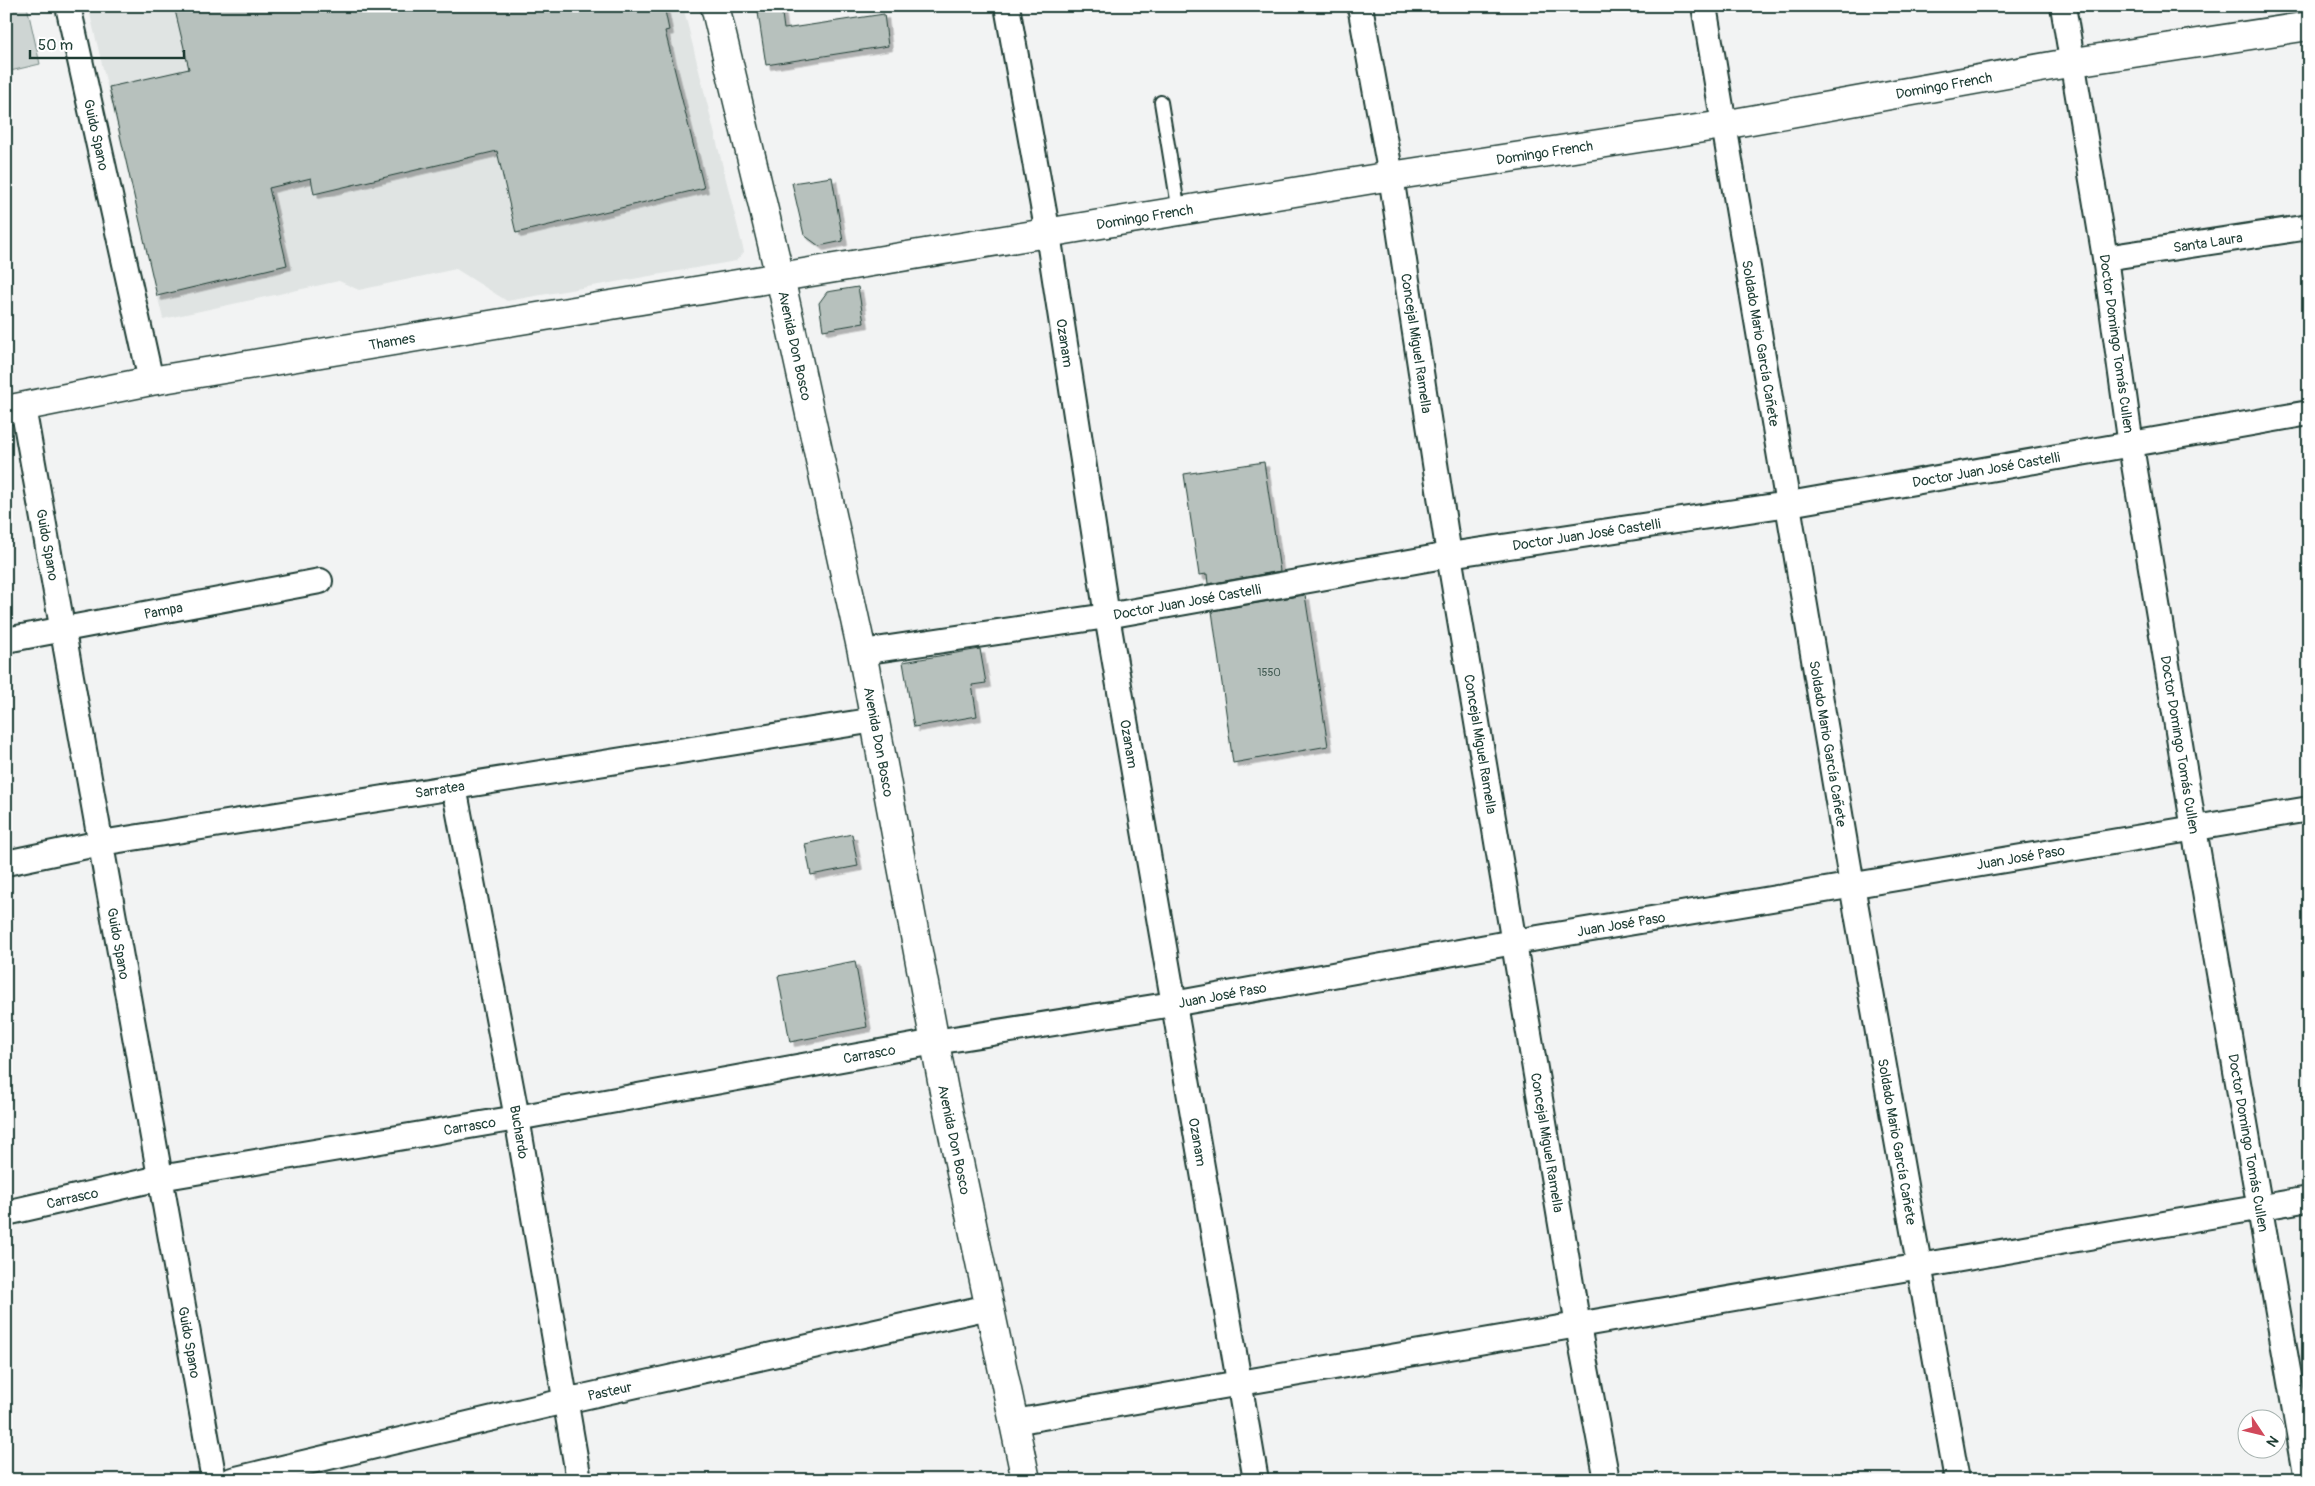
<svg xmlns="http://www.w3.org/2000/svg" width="2315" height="1486" font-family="Pangolin,sans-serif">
<defs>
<filter id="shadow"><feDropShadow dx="4.5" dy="4.5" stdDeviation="0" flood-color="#0004"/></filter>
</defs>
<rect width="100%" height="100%" fill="#f2f3f3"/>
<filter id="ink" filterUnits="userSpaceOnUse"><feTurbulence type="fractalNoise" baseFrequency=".02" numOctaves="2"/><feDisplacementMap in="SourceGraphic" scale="10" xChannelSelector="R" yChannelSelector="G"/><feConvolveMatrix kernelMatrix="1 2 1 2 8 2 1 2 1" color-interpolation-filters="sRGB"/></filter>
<g filter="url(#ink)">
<path fill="#e0e4e3" d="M88,6H683L744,252L736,261L507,301L456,269L359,290L339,281L163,319Z"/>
<path fill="#ced5d3" stroke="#768984" d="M6,6H27L40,64L6,72Z"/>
<path fill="#b7c1bd" stroke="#1f3d34" filter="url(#shadow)" d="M174,6H664L669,30L665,31L704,188L516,233L497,151L314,194L311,178L269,188L287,265L157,296L109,87L189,69Z
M757,6H781L784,29L884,14L888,46L766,65Z
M832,177L843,241L819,246L804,235L792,183Z
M858,287L864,323L823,330L819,303L827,292Z
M1264,462L1280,571L1208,584L1207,574L1199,575L1184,474Z
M1305,595L1328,746L1233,763L1212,611Z
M980,649L986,683L972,685L977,716L914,727L903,662Z
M852,834L858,866L811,875L805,844Z
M855,961L867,1027L790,1042L778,976Z"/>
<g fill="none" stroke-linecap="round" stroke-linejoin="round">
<g stroke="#1f3d34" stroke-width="16">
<path id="lane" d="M1161,102L1179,212"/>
</g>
<g stroke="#1f3d34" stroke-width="28">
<g id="street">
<path id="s1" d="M68,6L151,381"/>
<path id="s2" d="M1007,6L1048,234L1107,616L1256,1480"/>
<path id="s3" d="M1360,6L1391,176L1449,555L1578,1326L1607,1480"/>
<path id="s4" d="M1704,6L1852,885L1957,1480"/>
<path id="s5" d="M2063,6L2105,258L2131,446L2194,829L2307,1480"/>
<path id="s6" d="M2105,258L2309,227"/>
<path id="s7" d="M23,407L214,1480"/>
<path id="s8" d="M6,640L320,581"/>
<path id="s9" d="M862,652L1107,616L1449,555L1789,504L2309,413"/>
<path id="s10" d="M454,787L517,1118L579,1480"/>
<path id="s11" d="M6,863L101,843L875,720"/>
<path id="s12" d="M6,1213L160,1178L517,1118L935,1042L1173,1004L1514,942L2309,809"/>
<path d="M1014,1422L2309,1199"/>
<path id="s13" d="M232,1480L565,1401L989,1307"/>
</g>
</g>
<g stroke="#1f3d34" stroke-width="31">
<g id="secondary">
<path id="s14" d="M715,6L780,277L862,652L944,1091L1026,1480"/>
<path id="s15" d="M6,410L151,381L1391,176L1723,125L2074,62L2309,26"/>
</g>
</g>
<use href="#lane" stroke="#fff" stroke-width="12"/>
<use href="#street" stroke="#fff" stroke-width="24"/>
<use href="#secondary" stroke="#fff" stroke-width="28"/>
</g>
</g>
<g text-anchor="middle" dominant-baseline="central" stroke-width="4.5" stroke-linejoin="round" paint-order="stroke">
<g font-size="11" fill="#455e56">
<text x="1269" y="672">1550</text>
</g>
<g font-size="14" fill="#1f3d34" stroke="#fff">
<text stroke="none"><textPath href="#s15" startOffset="1965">Domingo French</textPath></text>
<text stroke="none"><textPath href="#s1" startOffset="132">Guido Spano</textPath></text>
<text stroke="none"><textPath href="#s15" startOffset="1560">Domingo French</textPath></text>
<text stroke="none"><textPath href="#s15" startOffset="1155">Domingo French</textPath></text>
<text stroke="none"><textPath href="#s6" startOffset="104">Santa Laura</textPath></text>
<text stroke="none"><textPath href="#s15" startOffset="392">Thames</textPath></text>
<text stroke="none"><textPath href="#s2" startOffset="342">Ozanam</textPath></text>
<text stroke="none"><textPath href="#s3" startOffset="342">Concejal Miguel Ramella</textPath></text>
<text stroke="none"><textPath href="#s4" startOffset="342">Soldado Mario García Cañete</textPath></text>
<text stroke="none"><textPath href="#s5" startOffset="342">Doctor Domingo Tomás Cullen</textPath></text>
<text stroke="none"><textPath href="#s14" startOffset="349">Avenida Don Bosco</textPath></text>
<text stroke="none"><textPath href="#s9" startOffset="1139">Doctor Juan José Castelli</textPath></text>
<text stroke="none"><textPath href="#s9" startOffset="734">Doctor Juan José Castelli</textPath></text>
<text stroke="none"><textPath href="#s7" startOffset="140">Guido Spano</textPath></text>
<text stroke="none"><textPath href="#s9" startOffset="329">Doctor Juan José Castelli</textPath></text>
<text stroke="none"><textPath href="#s8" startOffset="160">Pampa</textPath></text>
<text stroke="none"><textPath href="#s14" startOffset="754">Avenida Don Bosco</textPath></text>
<text stroke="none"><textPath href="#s2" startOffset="748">Ozanam</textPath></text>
<text stroke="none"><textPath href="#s3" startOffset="748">Concejal Miguel Ramella</textPath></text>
<text stroke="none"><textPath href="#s4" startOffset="748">Soldado Mario García Cañete</textPath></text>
<text stroke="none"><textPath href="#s5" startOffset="748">Doctor Domingo Tomás Cullen</textPath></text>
<text stroke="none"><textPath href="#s11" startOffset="440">Sarratea</textPath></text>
<text stroke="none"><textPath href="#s12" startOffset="2046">Juan José Paso</textPath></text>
<text stroke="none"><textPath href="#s12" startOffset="1641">Juan José Paso</textPath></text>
<text stroke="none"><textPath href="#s7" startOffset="545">Guido Spano</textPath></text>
<text stroke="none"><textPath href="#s12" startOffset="1236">Juan José Paso</textPath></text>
<text stroke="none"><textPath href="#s12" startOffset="878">Carrasco</textPath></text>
<text stroke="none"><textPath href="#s12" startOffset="472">Carrasco</textPath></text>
<text stroke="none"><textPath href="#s10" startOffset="351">Buchardo</textPath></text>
<text stroke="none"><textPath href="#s14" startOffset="1159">Avenida Don Bosco</textPath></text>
<text stroke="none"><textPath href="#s2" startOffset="1152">Ozanam</textPath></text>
<text stroke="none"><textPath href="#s3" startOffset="1152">Concejal Miguel Ramella</textPath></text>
<text stroke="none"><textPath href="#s4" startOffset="1152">Soldado Mario García Cañete</textPath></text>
<text stroke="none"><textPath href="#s5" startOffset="1152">Doctor Domingo Tomás Cullen</textPath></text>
<text stroke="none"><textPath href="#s12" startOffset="68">Carrasco</textPath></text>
<text stroke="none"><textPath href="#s7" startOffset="950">Guido Spano</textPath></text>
<text stroke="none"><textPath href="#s13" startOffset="388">Pasteur</textPath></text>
</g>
</g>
<rect width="2315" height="1486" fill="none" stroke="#fff" stroke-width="25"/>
<rect x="12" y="12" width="2290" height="1461" fill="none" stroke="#1f3d34" stroke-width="2" filter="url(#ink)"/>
<g transform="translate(2262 1434) rotate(125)"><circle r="24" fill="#ffffff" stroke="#a5b1ae"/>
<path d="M0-4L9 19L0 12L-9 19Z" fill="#d1495b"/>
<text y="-8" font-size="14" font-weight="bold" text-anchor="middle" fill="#1f3d34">N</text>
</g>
<path d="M30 50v8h154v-8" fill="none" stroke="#1f3d34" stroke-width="2.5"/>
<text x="38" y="50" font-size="15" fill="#1f3d34" stroke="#ffffff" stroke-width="4" paint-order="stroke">50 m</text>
</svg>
